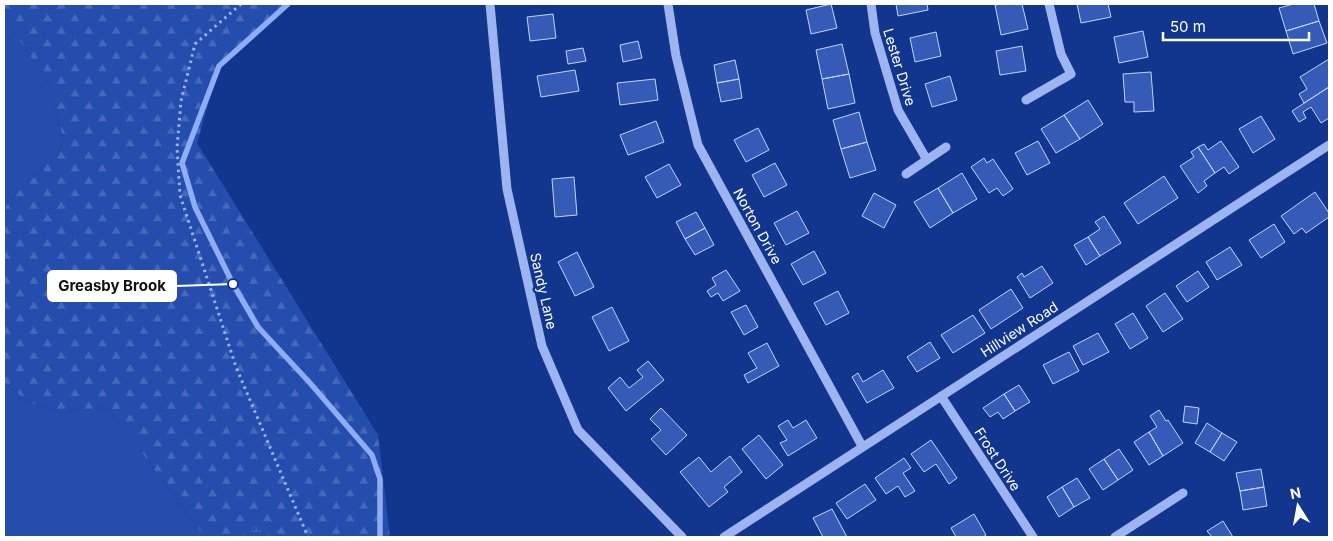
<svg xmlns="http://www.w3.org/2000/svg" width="1333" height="541" font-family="Inter,sans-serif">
<defs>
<pattern id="forest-firs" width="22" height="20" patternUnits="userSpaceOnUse" patternTransform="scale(1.25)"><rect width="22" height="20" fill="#244dae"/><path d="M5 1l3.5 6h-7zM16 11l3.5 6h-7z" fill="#4568ba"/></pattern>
<pattern id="wetland-marsh" width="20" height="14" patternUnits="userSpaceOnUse" patternTransform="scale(1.25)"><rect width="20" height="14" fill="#244dae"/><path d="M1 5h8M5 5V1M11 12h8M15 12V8" fill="none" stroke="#4568ba"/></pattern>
</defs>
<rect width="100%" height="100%" fill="#12358e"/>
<path fill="#244dae" d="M4,17L49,84L63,138L58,154L10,200L4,210Z
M4,382L28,402L59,413L108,407L205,537H4Z"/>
<path fill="url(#forest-firs)" d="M4,4H288L219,66L197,143L378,435L390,537H205L108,407L59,413L28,402L4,382V210L10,200L58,154L63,138L49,84L4,17Z"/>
<path fill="url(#wetland-marsh)" d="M273,522L280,537H227Z"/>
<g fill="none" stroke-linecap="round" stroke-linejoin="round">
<path stroke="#8eadf5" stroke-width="5.5" d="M288,4L219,66L182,163L195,207L233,284L258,327L310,383L372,455L380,479V537"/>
</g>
<path fill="#365bb6" stroke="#c3d4fc" d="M831,4L837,28L811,34L806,10Z
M896,4H927L928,10L898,16Z
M1001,4H1022L1028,29L1001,35L995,5Z
M1077,4H1108L1111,17L1081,23Z
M1293,4H1314L1319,21L1286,31L1279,8Z
M553,14L556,38L530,41L527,17Z
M1319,21L1327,43L1293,54L1286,31Z
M1143,31L1148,57L1119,63L1114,37Z
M936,32L941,56L915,62L910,38Z
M638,41L642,58L623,62L620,45Z
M842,44L849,74L822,79L816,50Z
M1022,46L1026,71L1000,75L996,51Z
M583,48L586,61L568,64L566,51Z
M1329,59V87L1304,103L1299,94L1307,89L1300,77Z
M735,60L739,79L717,83L714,65Z
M575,70L579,91L541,97L537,76Z
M1151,72L1154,111L1134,112V102H1125L1123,74Z
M849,74L855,103L828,109L822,79Z
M950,76L957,100L932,107L925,84Z
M655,79L658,100L620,105L617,83Z
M739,79L742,98L721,102L717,83Z
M1329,87V118L1321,123L1311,107L1303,112L1306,118L1299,122L1292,111Z
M1088,100L1103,124L1080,139L1064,115Z
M859,112L867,142L841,149L833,120Z
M1064,115L1080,139L1056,153L1041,129Z
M1261,116L1275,139L1253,153L1239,129Z
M656,121L664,142L628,155L620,135Z
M758,128L769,150L746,162L734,140Z
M1038,141L1050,163L1027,175L1015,153Z
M1221,141L1239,167L1229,174L1224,167L1215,173L1198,147L1204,144L1208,150Z
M867,142L876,170L850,178L841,149Z
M1198,147L1215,173L1204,181L1207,186L1198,193L1180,166L1194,157L1191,152Z
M984,158L987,163L993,159L1013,189L1003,196L997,188L989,193L971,167Z
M775,163L787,185L764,197L752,175Z
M669,164L681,185L657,198L645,177Z
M962,173L977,199L953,213L938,188Z
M1164,176L1178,198L1138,224L1124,203Z
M574,177L577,215L555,217L552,179Z
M938,188L953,213L930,228L914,202Z
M1315,192L1329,213V217L1306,233L1302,228L1294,234L1281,216Z
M874,193L896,205L884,228L862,216Z
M797,211L809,233L786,245L774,223Z
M696,212L705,228L685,239L676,222Z
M1104,216L1121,243L1100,256L1088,237L1100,229L1095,222Z
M1274,224L1285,242L1261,258L1249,240Z
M705,228L714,245L695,255L685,239Z
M1088,237L1100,256L1086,265L1074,245Z
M1230,247L1242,265L1217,280L1206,262Z
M814,251L826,273L803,285L791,264Z
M577,252L594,287L575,296L558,262Z
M1042,266L1053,283L1030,298L1017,277L1022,273L1024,277Z
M726,270L740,291L723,301L718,293L711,297L707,291L716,285L712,278Z
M1198,271L1209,287L1187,302L1176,286Z
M1011,289L1023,308L991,329L979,310Z
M838,291L849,313L826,325L814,303Z
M1165,293L1183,319L1163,332L1146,306Z
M746,305L758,327L744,335L731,312Z
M612,307L629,341L609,351L592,317Z
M1133,313L1148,338L1130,349L1115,324Z
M973,315L985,333L953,353L941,335Z
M1098,333L1109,352L1083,365L1073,346Z
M930,342L940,358L917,372L907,357Z
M767,343L779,366L748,383L744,375L757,368L748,353Z
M1069,352L1079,371L1053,384L1043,365Z
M648,361L664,380L626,411L608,388L620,377L629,388L643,377L637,370Z
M883,370L894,388L867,403L852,377L858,373L863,382Z
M1019,385L1030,402L1015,411L1004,394Z
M1004,394L1015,411L1003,419L998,412L990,417L983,408Z
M1185,406L1199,408L1197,424L1183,422Z
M661,408L687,435L666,455L651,439L661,430L650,419Z
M1159,410L1166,421L1168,420L1183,443L1163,456L1149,432L1157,427L1150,416Z
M788,420L793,428L806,420L817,438L788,456L780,443L787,440L778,426Z
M1207,423L1222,433L1210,452L1195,443Z
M1149,432L1163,456L1149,465L1134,442Z
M1222,433L1237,442L1224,461L1210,452Z
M759,435L783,465L766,479L742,449Z
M931,440L957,478L949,484L936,464L924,472L911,454Z
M1119,449L1133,470L1118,480L1104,459Z
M730,456L742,472L724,487L728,492L709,507L680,472L699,457L711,472Z
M904,458L911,468L903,473L915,491L905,497L898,486L886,494L875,478Z
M1104,459L1118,480L1103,490L1089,469Z
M1261,469L1264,487L1240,491L1236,473Z
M1077,478L1090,498L1074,507L1062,487Z
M865,484L876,500L847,519L836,503Z
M1062,487L1074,507L1059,517L1047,497Z
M1264,487L1267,506L1243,510L1240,491Z
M832,509L847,537H823L813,518Z
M974,514L986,535L983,537H956L951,528Z
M1223,521L1233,537H1212L1207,531Z"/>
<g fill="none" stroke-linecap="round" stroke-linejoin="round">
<path stroke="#9cb5f1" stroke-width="3" stroke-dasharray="2.5 4" stroke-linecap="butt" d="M241,4L195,44L181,101L177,148L180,195L236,367L308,537"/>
<path stroke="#9cb5f1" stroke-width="9" d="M490,4L507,189L542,346L578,430L682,537
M668,4L676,56L698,145L862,446
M871,4L875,33L898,110L927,160
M1026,100L1071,74L1061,54L1049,4
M906,174L946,147
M941,396L1033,537
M724,537L1329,145
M1115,537L1183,493"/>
</g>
<g text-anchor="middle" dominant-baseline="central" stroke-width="5" stroke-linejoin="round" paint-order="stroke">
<g font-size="14" fill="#fff" stroke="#12358e">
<text transform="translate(900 67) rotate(73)">Lester Drive</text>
<text transform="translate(758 226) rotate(61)">Norton Drive</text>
<text transform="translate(544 291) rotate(77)">Sandy Lane</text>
<text transform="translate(1019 329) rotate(-33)">Hillview Road</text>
<text transform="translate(998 459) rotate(57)">Frost Drive</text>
</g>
</g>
<path fill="none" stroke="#fff" stroke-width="2" d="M233 284L176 286"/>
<circle fill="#fff" stroke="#12358e" stroke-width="2" cx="233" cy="284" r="5"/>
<rect fill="#fff" stroke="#fff" stroke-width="2" x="48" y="271" width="128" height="30" rx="5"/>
<g font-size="15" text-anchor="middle" font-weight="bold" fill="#111">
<text x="112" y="291">Greasby Brook</text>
</g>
<rect width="1333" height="541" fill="none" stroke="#ffffff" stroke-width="10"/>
<g transform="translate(1298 506) rotate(349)" stroke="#12358e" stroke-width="4" paint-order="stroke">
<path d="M0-4L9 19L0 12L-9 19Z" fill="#ffffff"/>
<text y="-8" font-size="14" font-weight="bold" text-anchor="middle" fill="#ffffff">N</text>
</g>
<path d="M1163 32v8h146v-8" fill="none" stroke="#ffffff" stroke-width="2.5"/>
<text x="1170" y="32" font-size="15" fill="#ffffff" stroke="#12358e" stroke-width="4" paint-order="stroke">50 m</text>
</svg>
